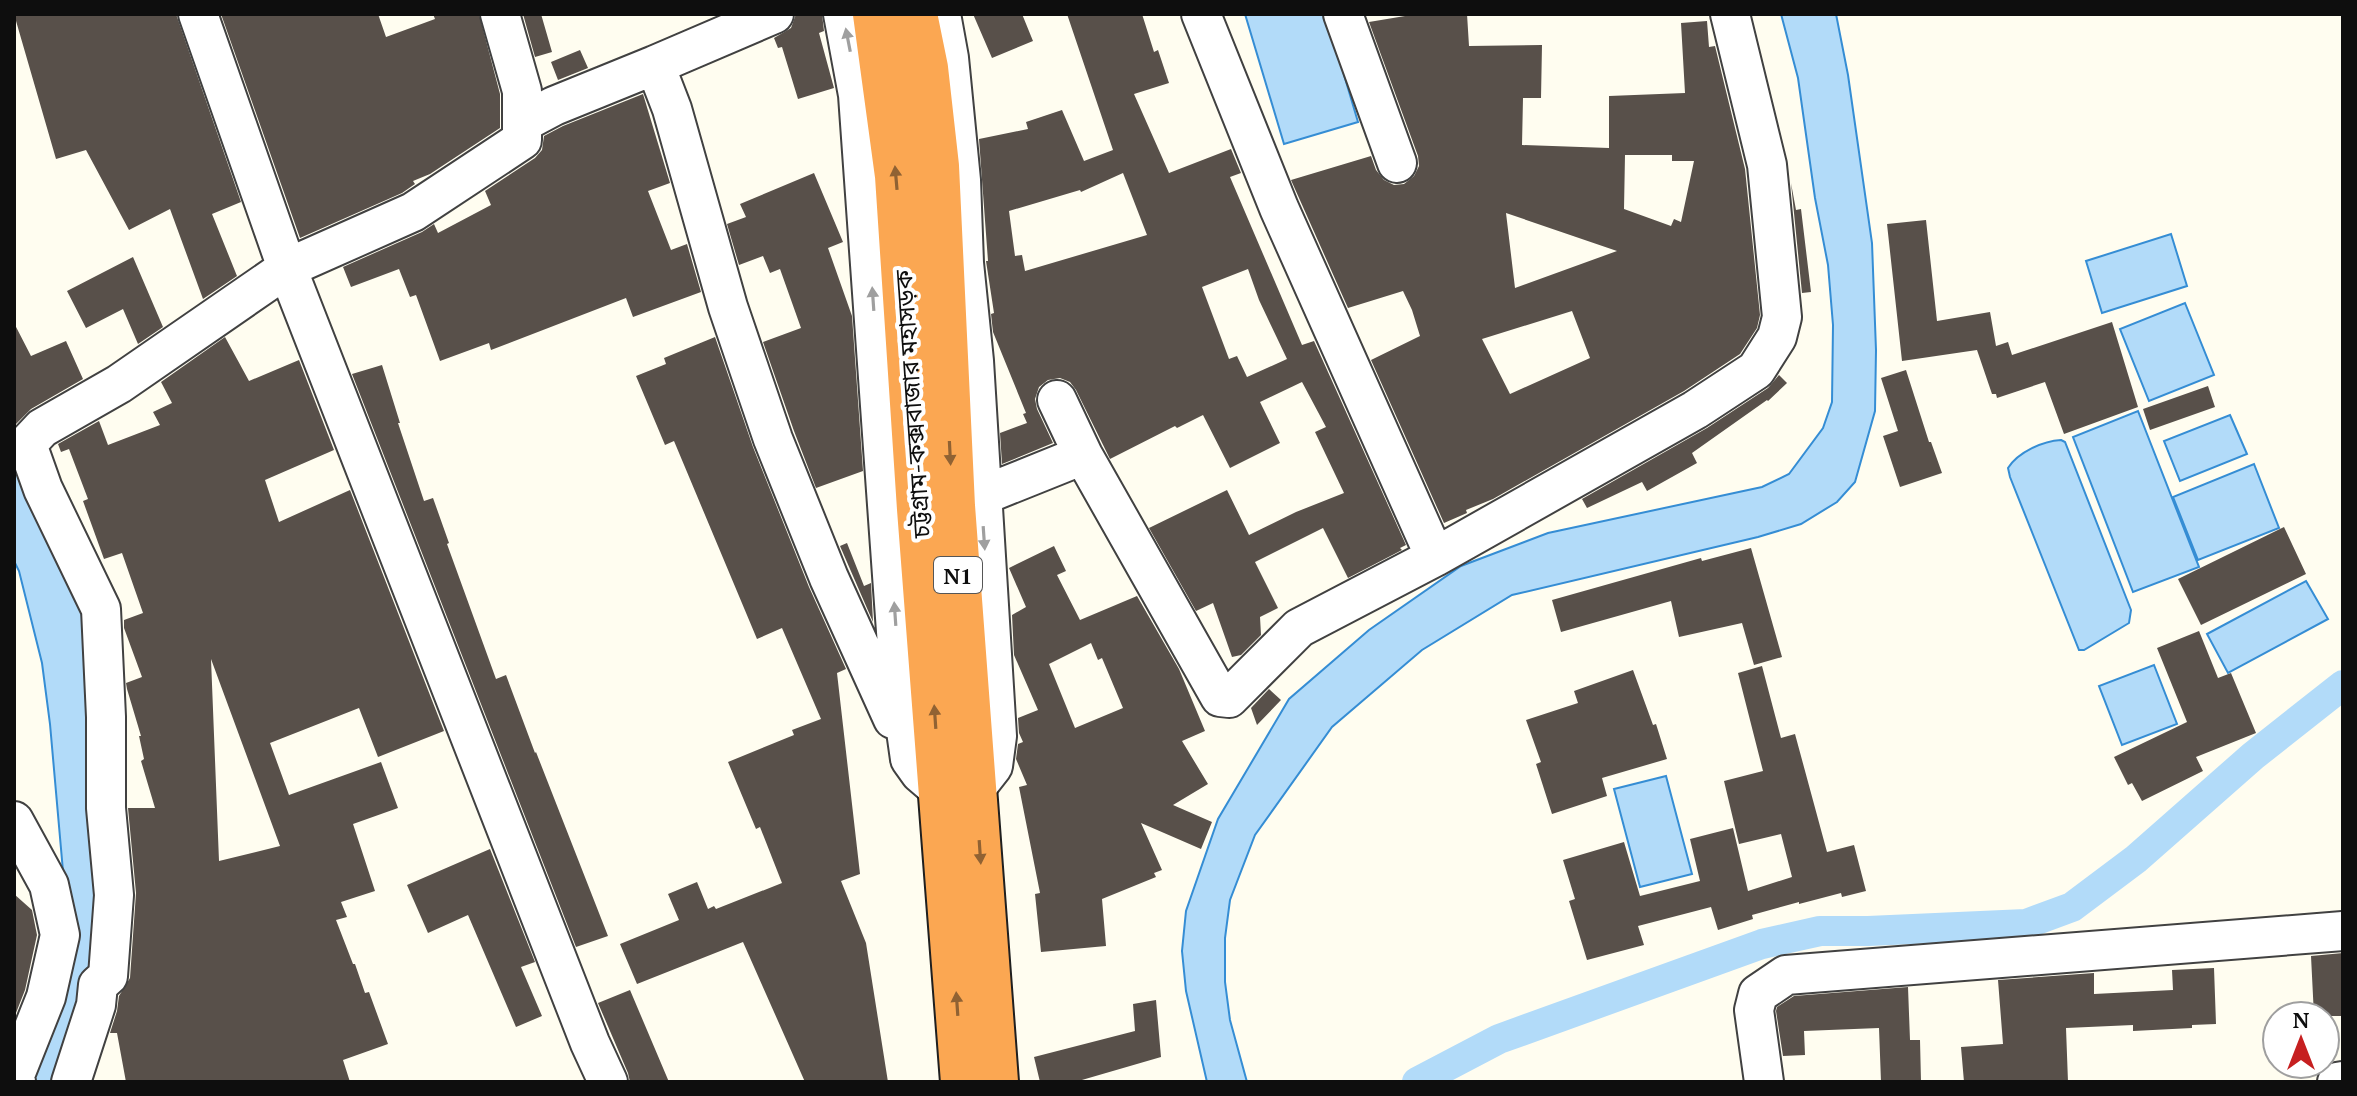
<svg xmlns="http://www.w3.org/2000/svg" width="2357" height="1096" font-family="'PT Serif','Noto Sans Bengali',serif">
<rect width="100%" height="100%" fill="#fffdf0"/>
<path fill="#b2dbf9" stroke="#358dd4" stroke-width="2" d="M1245,14H1326L1358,122L1284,144Z
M1781,14H1836L1848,75L1872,243L1876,350L1875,411L1855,482L1837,502L1801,524L1758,537L1512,595L1422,650L1332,727L1255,835L1230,900L1225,938V982L1230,1020L1247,1082H1207L1186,991L1182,951L1186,911L1218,819L1289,699L1369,630L1461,566L1548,533L1762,487L1789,474L1823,428L1832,402L1833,325L1828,265L1815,198L1798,78Z
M2171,234L2187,286L2102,313L2086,261Z
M2185,303L2214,375L2149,401L2120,329Z
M2138,411L2199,567L2133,592L2073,437Z
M2230,415L2247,454L2180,481L2164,441Z
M2061,440L2065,442L2131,610L2129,623L2084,650H2079L2010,477L2008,468C2018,452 2043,441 2061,440Z
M14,463L81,611L89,656L106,942L66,1082H21L65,894L50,724L42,663L19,571L14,561Z
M2254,464L2279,528L2198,560L2173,497Z
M2306,581L2328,619L2228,673L2207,634Z
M2154,665L2177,724L2122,745L2099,686Z
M1666,776L1692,874L1640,887L1614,789Z"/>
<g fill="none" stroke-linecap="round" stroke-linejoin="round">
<path stroke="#b2dbf9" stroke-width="30" d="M1417,1082L1499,1039L1762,944L1820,931H1868L2026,924L2072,907L2136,859L2253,756L2343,685"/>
</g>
<path fill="#58504a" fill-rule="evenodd" d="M14,14H176L241,202L212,214L237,276L203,299L170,209L129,230L86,150L56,159Z
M221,14H378L386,37L435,19L433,14H479L500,94V128L430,174L413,181L415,184L402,193L300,238Z
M523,14H541L552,52L535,57Z
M796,14H822L824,31L819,33L834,88L798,99L782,47L778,48L774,38L791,28Z
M973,14H1022L1033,41L992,58Z
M1067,14H1142L1154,52L1158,50L1169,83L1134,94L1169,173L1231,149L1241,173L1230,177L1302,345L1314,341L1406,545L1400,548L1402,550L1348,578L1323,528L1255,562L1278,608L1260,617L1261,635L1241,655L1232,657L1213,603L1196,611L1149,528L1227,490L1249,535L1296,512L1344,493L1315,432L1326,427L1302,382L1260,402L1280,443L1230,468L1203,415L1177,428L1175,426L1110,459L1076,390L1070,382L1060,378L1048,380L1039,387L1035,399L1037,409L1053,443L1002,464L1000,433L1027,423L1023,414L1026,413L993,332L991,314L994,313L986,261H988L979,139L1028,129L1026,122L1062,110L1084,161L1113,150ZM1123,173L1147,235L1025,271L1022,255L1015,256L1009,211L1080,190L1081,192ZM1248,269L1259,300L1287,359L1247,377L1237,356L1229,359L1202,287Z
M1417,14H1467L1469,46L1542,45L1541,98H1523L1522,145L1609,148V96L1685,93L1681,23L1707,21L1709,47L1715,46L1745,169L1760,315L1757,328L1740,354L1684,391L1493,499L1466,510L1467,513L1444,523L1371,360L1420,336L1412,310L1403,291L1348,308L1291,180L1371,156L1376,170L1384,180L1394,185L1404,184L1414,176L1419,166L1418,156L1369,22ZM1625,155H1672V161H1694L1681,222L1674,219L1671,226L1624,209ZM1506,213L1617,251L1515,288ZM1572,311L1590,358L1510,394L1482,339Z
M580,50L588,68L558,80L551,62Z
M643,94L670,183L648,191L671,250L687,244L701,292L633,317L626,298L491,350L489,343L440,361L416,295L410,297L399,269L351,287L343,267L422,232L434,224L438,233L491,205L485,191L535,158L542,150L544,136L563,126Z
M814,173L843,242L828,248L852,316L863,471L816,488L794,431L763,342L801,328L780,269L770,273L763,256L739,265L727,224L746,217L740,204Z
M1791,183L1796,210L1801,209L1811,292L1802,293Z
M1926,220L1937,321L1990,312L1996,346L2008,342L2012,355L2112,322L2138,407L2064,434L2045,382L1997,398L1996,394H1992L1977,350L1902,361L1887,224Z
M133,257L163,327L138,344L123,309L86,328L67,291Z
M14,323L31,356L66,341L83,379L31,409L14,426Z
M225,337L249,381L299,360L334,450L265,480L279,522L350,490L444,731L378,757L359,708L270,743L289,795L381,762L398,808L353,824L375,891L341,902L347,917L336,920L353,964H355L365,993L369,992L388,1044L343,1060L350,1082H126L117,1033H110L117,1011L119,996L130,978L136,893L128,808H155L141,761L144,759L139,736H141L127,689L126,683L142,677L124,628V620L143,613L122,553L104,559L83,501L88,499L69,449L61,452L58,444L99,421L108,445L160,425L153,412L172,403L161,382ZM211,659L280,846L219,861Z
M715,337L753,447L809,587L846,669L837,673L860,874L841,881L866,943L888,1082H805L743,942L637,984L620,944L679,920L668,894L697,882L708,909L714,906L716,909L782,883L760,827L756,829L728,762L794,735L792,730L821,719L782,628L757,639L674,441L665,445L636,376L666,364L664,358Z
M382,365L400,423H398L424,501L433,498L449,543L447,544L496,679L506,675L535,753L536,752L608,936L576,947L352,374Z
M1906,370L1929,442H1931L1942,473L1900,487L1883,436L1898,431L1881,378Z
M1779,375L1787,383L1768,401L1767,400L1692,453L1697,463L1647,491L1642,482L1587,508L1582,499L1707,428L1768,388Z
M2208,386L2215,407L2150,430L2143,409Z
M2284,527L2306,574L2201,625L2178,579Z
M847,543L864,586L871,583L873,622L840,546Z
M1054,546L1066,571L1057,575L1080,620L1137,596L1179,669L1205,731L1182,741L1208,784L1173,805L1212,822L1201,849L1141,823L1162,870L1154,873L1156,877L1102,899L1106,946L1041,952L1035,894L1040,893L1019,787L1027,785L1016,759L1018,744L1023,742L1019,733L1018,718L1038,710L1014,655L1012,615L1026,607L1009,568ZM1091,643L1098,660L1102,658L1123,708L1075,728L1049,664Z
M1751,548L1782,657L1754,665L1742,623L1679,637L1671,601L1561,632L1552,600L1701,558L1702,561Z
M2199,631L2218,678L2231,673L2256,733L2196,757L2203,771L2142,801L2132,783L2128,785L2114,757L2187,722L2157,648Z
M1762,666L1781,738L1795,734L1827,852L1854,845L1866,891L1842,897L1841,893L1799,904V902L1752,915L1753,919L1718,930L1711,907L1638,926L1644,945L1587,960L1569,901L1575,899L1563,860L1624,842L1640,896L1700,881L1690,839L1733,828L1748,891L1792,877L1781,834L1739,844L1724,781L1763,771L1738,673Z
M1633,670L1653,725L1656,724L1667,759L1602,778L1607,796L1552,814L1536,764L1541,762L1526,720L1578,703L1574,691Z
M1269,689L1281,700L1257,725L1251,708Z
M490,849L535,962L521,967L542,1016L516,1027L468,915L428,933L407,885Z
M14,894L32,910L37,935L25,990L14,1018Z
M2343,953V1016H2314L2311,956Z
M2214,968L2216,1024L2192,1025V1028L2133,1031V1025L2066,1028L2068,1082H1964L1961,1047L2003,1044L1998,980L2094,973V994L2173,990L2172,970Z
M1908,987L1910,1040H1920L1921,1082H1881L1879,1028L1804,1031L1805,1055L1783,1056L1776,1011L1777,1007L1794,996Z
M630,990L669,1082H630L628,1073L598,1003Z
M1156,1000L1161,1057L1075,1082H1040L1034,1057L1135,1031L1133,1004Z"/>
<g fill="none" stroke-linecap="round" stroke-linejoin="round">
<g stroke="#414141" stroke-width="42">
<path id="minor" d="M198,14L287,268L590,1043L608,1082
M843,14L858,95L900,688L910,759L920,773L941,791L975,789L993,766L997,736L974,361L964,263L961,180L949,58L941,14
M1201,14L1279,208L1435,557
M1343,14L1397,163
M655,65L774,14
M522,123L554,106L655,65L672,109L728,307L773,439L829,578L893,719
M1057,400L1083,455L1220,697L1229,698L1299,628L1435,557L1695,410L1756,370L1777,337L1782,317L1767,165L1730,14
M981,496L1083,455
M14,821L49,885L60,935L46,997L15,1075L16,1082
M71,1082L96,1005L98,985L108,976L114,895L106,808V717L101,609L43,489L27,444L42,428L119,384L287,268L413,212L522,140V91L500,14
M1764,1082L1754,1010L1758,994L1786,975L2343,931
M2337,1082L2343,1081"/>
</g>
<g stroke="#1f1f1f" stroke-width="48">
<path id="highway" d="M875,14L897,176L919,509L963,1082
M915,14L926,68L937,166L953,506L996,1082"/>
</g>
<use href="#minor" stroke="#fff" stroke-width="38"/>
<use href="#highway" stroke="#fba752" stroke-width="44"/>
</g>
<defs><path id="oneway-solid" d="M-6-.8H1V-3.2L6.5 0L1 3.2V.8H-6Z" transform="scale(2)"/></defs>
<g fill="#9f9f9f">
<use href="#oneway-solid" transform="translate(848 40) rotate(-101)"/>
<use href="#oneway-solid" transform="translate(873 299) rotate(-94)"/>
<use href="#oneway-solid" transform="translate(984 538) rotate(86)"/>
<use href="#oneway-solid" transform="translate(895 614) rotate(-94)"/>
</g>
<g fill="#906233">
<use href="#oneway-solid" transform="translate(896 178) rotate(-95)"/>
<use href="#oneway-solid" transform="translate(950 453) rotate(87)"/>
<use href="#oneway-solid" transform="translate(935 717) rotate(-94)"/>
<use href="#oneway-solid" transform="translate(980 852) rotate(86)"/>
<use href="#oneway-solid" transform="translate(957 1004) rotate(-94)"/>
</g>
<g text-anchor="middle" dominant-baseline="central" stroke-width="8" stroke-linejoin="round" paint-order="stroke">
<rect fill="#fff" stroke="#565656" stroke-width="2" x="934" y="557" width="48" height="36" rx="6"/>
<g font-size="22" font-weight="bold" fill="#0e0e0e">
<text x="958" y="575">N1</text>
</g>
<g font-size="24" fill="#0e0e0e" stroke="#fff">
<text transform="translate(912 404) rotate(-94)">চট্টগ্রাম-কক্সবাজার মহাসড়ক</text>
</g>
</g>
<rect width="2357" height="1096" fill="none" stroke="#0e0e0e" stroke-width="32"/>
<g transform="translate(2301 1040)"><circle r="38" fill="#ffffff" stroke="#9f9f9f" stroke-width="2"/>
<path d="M0-6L14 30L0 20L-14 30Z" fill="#c61f20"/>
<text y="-12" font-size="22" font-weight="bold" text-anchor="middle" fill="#0e0e0e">N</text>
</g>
</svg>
